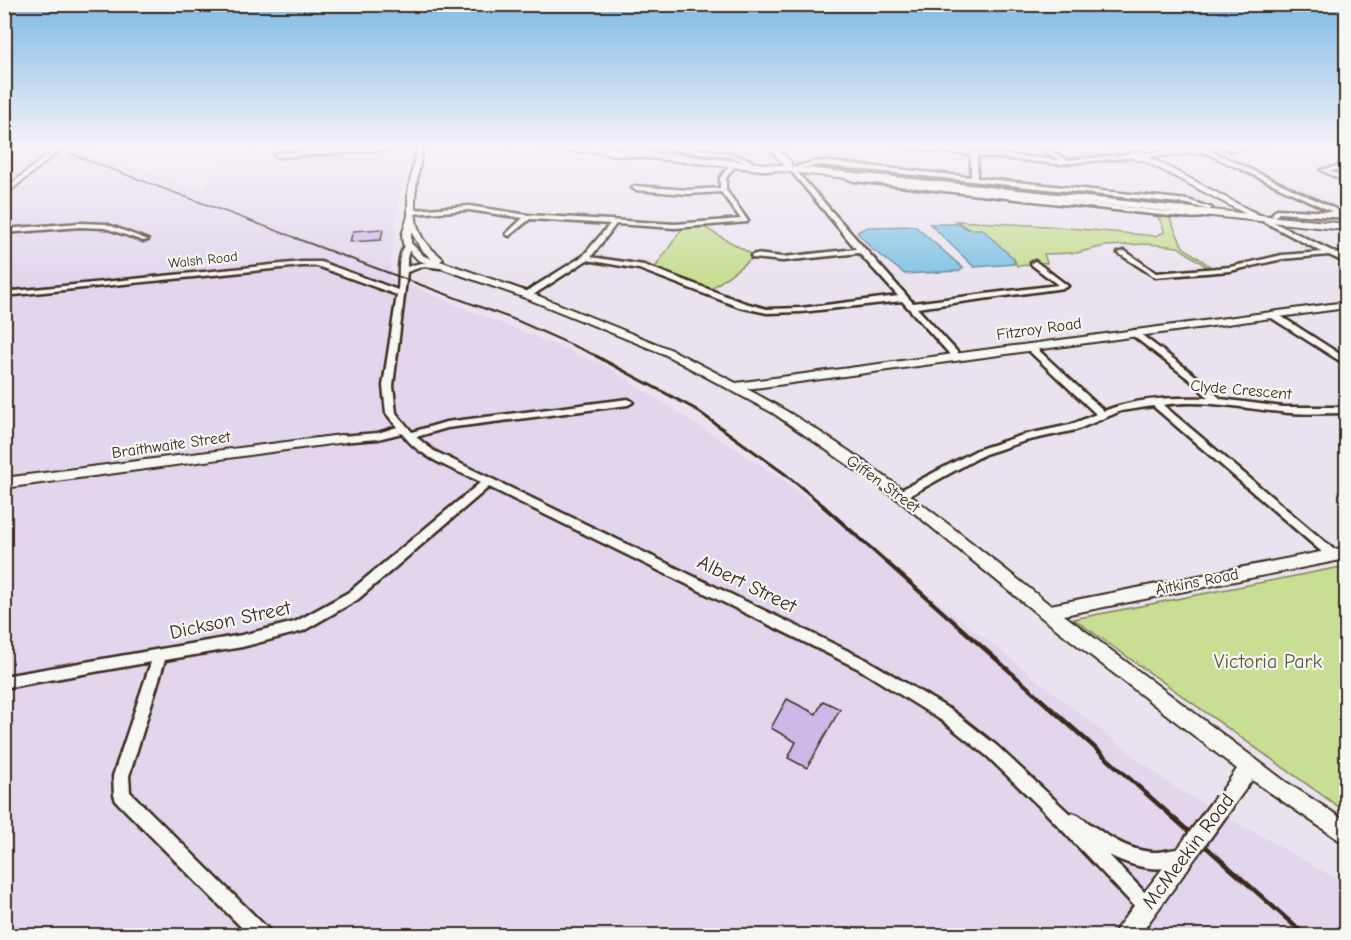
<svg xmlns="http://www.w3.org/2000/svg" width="1351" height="940" font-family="'Comic Neue',sans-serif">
<rect width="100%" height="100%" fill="#eae3ef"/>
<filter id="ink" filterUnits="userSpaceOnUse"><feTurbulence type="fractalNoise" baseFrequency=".0167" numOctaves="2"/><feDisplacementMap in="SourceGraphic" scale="12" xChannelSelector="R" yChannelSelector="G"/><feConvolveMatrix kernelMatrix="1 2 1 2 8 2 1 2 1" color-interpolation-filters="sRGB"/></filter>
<g filter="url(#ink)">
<path fill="#e2d6ed" d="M5,146H76L201,190L225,159L406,148L389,277L604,365L781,478L1171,785L1346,884V936H5Z
M926,146H998L1012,155Z"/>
<path fill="#c7de93" stroke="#818458" stroke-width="1.5" d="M1157,214L1168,215L1183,247L1211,267H1207L1178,247L1148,244L1105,246L1076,253L1044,254L1047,263L1030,262V265L1017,266L1014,259L956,221L1048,226L1155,236L1165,232Z
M700,225L755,256L707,292L652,272L684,226Z
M1346,566V812L1074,619Z"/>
<path fill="#84c5e5" stroke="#678795" stroke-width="1.5" d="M930,224H959L968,229H982L1014,259V264L974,267Z
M915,226L963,268L959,271L905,274L872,249L857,232L868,227Z"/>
<path fill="#ceb8e8" stroke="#3b2a1e" stroke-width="1.5" d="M383,229L381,240L350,242L353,231Z
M787,699L816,714L823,701L840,709L807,768L788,758L796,742L771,728Z"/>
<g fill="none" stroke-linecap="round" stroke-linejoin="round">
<g stroke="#3b2a1e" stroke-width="5">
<path id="minor" d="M395,146H418L415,148L277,157L274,155L277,153Z
M537,146H554L584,150L581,152Z
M647,146C670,145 733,150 752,161L749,163L731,157Z
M893,146H910L1060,160L1036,146H1042L1067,160L1133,154L1136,156L1135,157L1060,164L977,156V178L1188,200L1212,208L1209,210L1188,204L820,165L800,168L797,166L820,161L971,177V155Z
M1207,146L1212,147L1209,150L1346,214V218L1279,213L1276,216H1272V214L1277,209L1333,212L1204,152L1147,157L1144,155L1147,153L1204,148Z
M1216,146H1259L1232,150Z
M609,151L774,168V170L772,171L734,167L726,178V190L748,221L747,222L675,228L616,224L591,257L644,265L745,303L767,309L801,308L898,296L859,253L783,261L752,258L751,256L755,254L783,257L856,249L786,165V163L788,162L913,303L1058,285L1032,265L1031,263L1035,261L1068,286L1064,288L917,308L960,355V359H954L902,301L801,312L767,313L739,307L639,269L587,260L530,297H524V293L583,256L610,224L530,219L509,236L506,234L507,233L523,218L469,210L412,214L409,212L412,210L469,206L528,215L675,224L741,219L721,192L688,194L635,190L632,188L635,186L688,190L720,188V178L729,166L607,154V152Z
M1346,164V168L1330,171L1346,178V182L1321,170Z
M838,172L855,177L1160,211L1189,213L1210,212L1213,214C1199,221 1176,216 1160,215L854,181L836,175L835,174Z
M1251,211L1346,258V263L1329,255L1282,259L1230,271L1155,277L1118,253L1125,251L1156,273L1230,267L1282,255L1322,252L1249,214L1248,213Z
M80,223L106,224L148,240L143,241L105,228L80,227L4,233V229Z
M408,243L411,245L407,258V267C419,263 431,260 444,266L440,268L424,266L407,272L393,386L396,413L412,432L446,422L628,399L633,402L628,405L447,428L416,437L434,451L869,661L954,712L997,746L1070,814L1072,813L1078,815C1100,831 1124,850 1152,852C1164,853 1178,846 1189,850L1191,856L1189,862C1161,874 1135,868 1109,855L1153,901L1156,907L1153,913L1147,916L1141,913L1044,811L987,756L944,722L859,669L489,487L357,600L303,631L242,647L165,660L129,776L130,792L269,930L272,936H250L116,801L114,795L113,776L151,662L4,688V676L242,635L295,622L349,592L481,482C454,469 419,458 402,433L378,439L341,442L336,439L341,436L378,433L397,427L386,413L383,386L397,295L317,266H302L4,296V292L302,262H321L398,290C400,275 396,252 408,243Z
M1270,313H1276L1346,358V364L1343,363L1270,317Z
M1135,330L1196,376L1221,399L1283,407H1346V413C1324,413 1302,415 1280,412C1241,408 1202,399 1163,405L1338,553L1340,556L1338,559H1330L1153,406L1121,411L1076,430L1025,441L985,454L905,498H897L896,495L897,492L977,450L1023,435L1070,425L1096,414L1027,349V345H1033L1104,411C1135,398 1175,397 1209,398L1190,380L1132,335V331Z"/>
</g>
<g stroke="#3b2a1e" stroke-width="4">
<path id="tertiary" d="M58,146H65L4,196V190Z
M417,146H423C419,174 407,213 423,239C428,247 436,252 443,259L440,261L531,293L672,350L736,383L1346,302V308L747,389C856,447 953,528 1050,605L1346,547V559L1064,615L1286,782L1346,821V843L1339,840L1252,780L1231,809L1224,812L1217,809L1214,802L1237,769L1041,617L896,498L773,413L664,354L523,297L418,260L403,244L402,235L408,216V193ZM411,232L422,250L432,259L424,256L411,243Z
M767,146H774L791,162V166H785Z
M1139,151L1151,155V158L1255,213L1248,215L1143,160H1136L1127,154Z
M341,435L346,436L347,439L346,442L4,488V478Z
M1192,835L1199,839L1203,846L1199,853L1139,936H1114L1117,928L1185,839Z"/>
</g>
<g stroke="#3b2a1e" stroke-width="4">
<path id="trunk" d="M564,146H593L1346,224V230L569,149Z"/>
</g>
<use href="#minor" fill="#f6f6f2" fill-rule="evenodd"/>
<use href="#tertiary" fill="#f6f6f2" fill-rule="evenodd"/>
<use href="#trunk" fill="#f6f6f2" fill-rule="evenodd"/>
<path stroke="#3b2a1e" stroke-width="1.5" d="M68,153L299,239"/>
<path stroke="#3b2a1e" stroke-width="2" d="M295,238L518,321L599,357"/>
<path stroke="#3b2a1e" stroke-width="3" d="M596,356L695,409L785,474L825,507"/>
<path stroke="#3b2a1e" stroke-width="4" d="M823,506L1040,698"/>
<path stroke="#3b2a1e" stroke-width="4.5" d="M1038,697L1306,936"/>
<g stroke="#3b2a1e" stroke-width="25" stroke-linecap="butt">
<path id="tertiary-bridge" d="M1192,846L1224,802"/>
</g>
<use href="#tertiary-bridge" stroke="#f6f6f2" stroke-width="20"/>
</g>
</g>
<linearGradient id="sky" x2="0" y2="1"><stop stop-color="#80bbe7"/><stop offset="0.53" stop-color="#f6f2f8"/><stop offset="1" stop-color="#f6f2f8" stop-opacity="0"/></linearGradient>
<rect width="1351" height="277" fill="url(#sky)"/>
<g text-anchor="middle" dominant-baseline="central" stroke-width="4.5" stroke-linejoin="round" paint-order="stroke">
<g font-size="14" fill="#3b2a1e" stroke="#f6f6f2">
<text transform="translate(203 260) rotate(-6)">Walsh Road</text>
</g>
<g font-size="16" fill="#3b2a1e" stroke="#f6f6f2">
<text transform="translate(1039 329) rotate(-8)">Fitzroy Road</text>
<text transform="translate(1241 390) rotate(5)">Clyde Crescent</text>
<text transform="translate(171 445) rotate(-8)">Braithwaite Street</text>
<text transform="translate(883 484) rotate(36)">Giffen Street</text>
<text transform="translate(1197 582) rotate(-11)">Aitkins Road</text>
</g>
<g font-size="20" fill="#3b2a1e" stroke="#f6f6f2">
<text transform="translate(747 584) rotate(26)">Albert Street</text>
<text transform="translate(230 620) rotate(-12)">Dickson Street</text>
<text transform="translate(1188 851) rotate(-53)">McMeekin Road</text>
</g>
<g font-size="20" fill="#5e573b" stroke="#f6f6f2">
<text x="1268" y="661">Victoria Park</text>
</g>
</g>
<rect width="1351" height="940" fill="none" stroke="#f6f6f2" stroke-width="24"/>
<rect x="12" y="12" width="1327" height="916" fill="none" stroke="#3b2a1e" stroke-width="2" filter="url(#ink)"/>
</svg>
